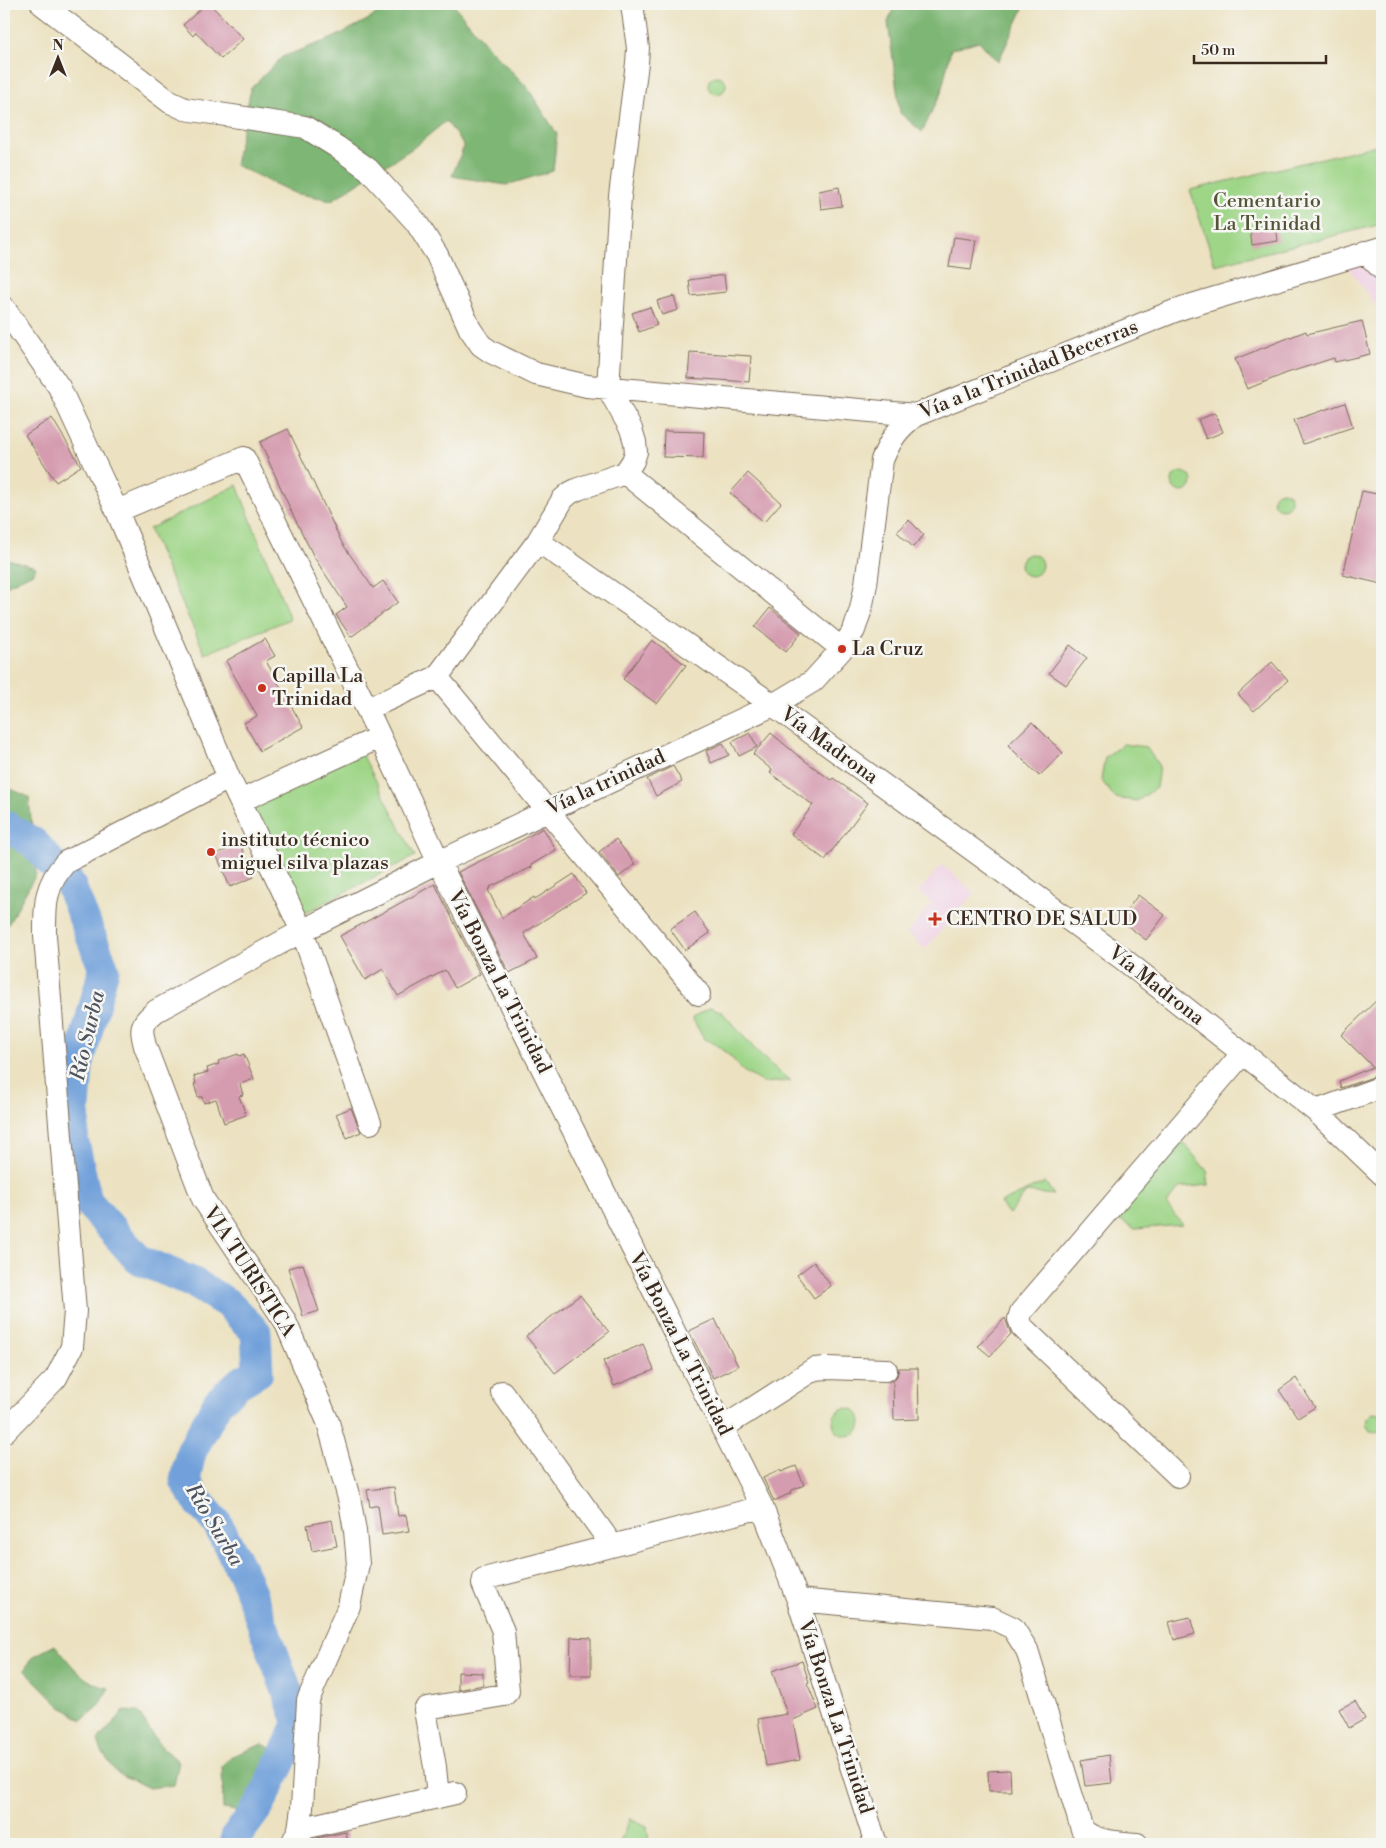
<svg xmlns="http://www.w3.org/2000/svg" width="1386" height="1848" font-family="'Libre Bodoni',serif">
<rect width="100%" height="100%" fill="#f6f6f2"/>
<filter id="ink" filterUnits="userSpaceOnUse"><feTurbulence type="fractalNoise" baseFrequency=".02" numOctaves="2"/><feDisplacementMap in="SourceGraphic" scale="10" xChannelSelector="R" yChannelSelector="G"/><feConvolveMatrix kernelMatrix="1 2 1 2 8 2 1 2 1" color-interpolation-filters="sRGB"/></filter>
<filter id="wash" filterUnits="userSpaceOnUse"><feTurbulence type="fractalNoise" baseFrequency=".0096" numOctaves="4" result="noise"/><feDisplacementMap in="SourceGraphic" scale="20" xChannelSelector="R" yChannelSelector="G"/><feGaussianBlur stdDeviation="1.12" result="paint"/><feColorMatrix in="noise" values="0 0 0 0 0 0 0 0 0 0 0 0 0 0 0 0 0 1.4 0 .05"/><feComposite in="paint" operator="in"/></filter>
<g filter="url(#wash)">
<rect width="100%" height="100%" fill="#ece2c1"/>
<path fill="#f0d0e4" d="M1382,259V314L1348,267Z
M942,865L975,893L925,949L907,933L932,904L918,892Z"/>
<path fill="#9ed587" stroke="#6c8052" d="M708 85a9 9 0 1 1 18 0a9 9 0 1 1-18 0Z
M1381,144L1382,147V224L1215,265L1190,190Z
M1172 482a10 10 0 1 1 20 0a10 10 0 1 1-20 0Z
M237,485L290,619L205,654L149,529Z
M1273 500a9 9 0 1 1 18 0a9 9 0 1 1-18 0Z
M1020 565a11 11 0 1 1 22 0a11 11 0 1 1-22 0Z
M1123,744L1146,747L1159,766L1156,788L1137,801L1115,798L1101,780L1105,757Z
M361,752L415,856L303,914L249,809Z
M711,1007L722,1012L760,1055L790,1081L763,1083L743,1071L731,1057L715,1044L704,1039L692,1018Z
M1167,1138L1183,1142L1207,1171L1209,1185L1179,1188L1166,1204L1183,1225L1135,1229L1117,1218V1198Z
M1045,1182L1054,1195L1026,1192L1009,1214L1000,1203Z
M833 1422a14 14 0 1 1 28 0a14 14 0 1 1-28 0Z
M1373,1413L1381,1414L1382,1416V1429L1378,1432L1370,1431L1366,1425L1367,1418Z
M630,1818L647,1826L649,1844H619Z"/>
<path fill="#7eb674" stroke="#5c7049" d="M387,4H453L489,48L527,87L557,134L553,171L506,185L452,176L464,146L446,121L413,148L332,200L294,193L235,165L251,88L282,57L333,38L371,18Z
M895,4H1022L1023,9L998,62L979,41L951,49L941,93L922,132L900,113L888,22Z
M4,558L36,567L33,573L4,587Z
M4,786L29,797L36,874L4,932Z
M55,1645C72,1665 82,1683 109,1688L97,1708L82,1720L60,1706L24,1670L34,1656Z
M124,1711L138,1712L158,1743L179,1762L174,1785L149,1788L116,1772L102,1752L98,1740Z
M263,1744L274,1750L253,1813L223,1809L222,1766L232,1756Z"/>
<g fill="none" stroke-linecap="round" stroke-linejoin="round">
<path stroke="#71a0da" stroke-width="31" d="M4,825L34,843L70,884L104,969L78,1066L73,1138L87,1201L138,1259L194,1283L227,1303L256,1332L258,1372L239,1383L218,1402L191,1452L185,1480L196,1499L217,1523L246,1580L299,1723L261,1803L236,1837L234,1844"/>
</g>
<g id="blocks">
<path fill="#d59cb0" d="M206,4H210L243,39L221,59L196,32L193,36L183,25Z
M839,187L842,206L821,209L819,191Z
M1276,225L1278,241L1252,245L1250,228Z
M954,237L976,240L971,270L949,267Z
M724,275L726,292L691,296L689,280Z
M674,296L678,310L662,315L657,301Z
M650,307L657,325L639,332L632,313Z
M1362,321L1370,354L1335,362L1334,358L1287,373L1247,389L1235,359L1306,331L1307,334Z
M690,352L751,356L749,382L688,378Z
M1345,403L1353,427L1303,444L1294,420Z
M1215,413L1223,432L1206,439L1198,420Z
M52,418L81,466L56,482L25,435Z
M288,429L342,543L373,588L383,581L398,602L351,637L336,615L347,607L314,557L293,515L260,442Z
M664,431L704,432L703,458L663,457Z
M748,473L781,503L764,522L730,493Z
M1362,491L1382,495V584L1343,575Z
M909,520L924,535L913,547L897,532Z
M770,608L801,633L786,652L755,627Z
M265,639L275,656L266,661L303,727L260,751L244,723L257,716L226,661Z
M652,640L686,665L657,704L623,679Z
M1070,645L1087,658L1066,685L1049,673Z
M1272,662L1288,680L1254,711L1238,694Z
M1032,722L1063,753L1039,776L1008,745Z
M750,733L757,747L739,756L732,742Z
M771,733L796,754L831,780L833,778L868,803L825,860L791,834L813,805L770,773L772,770L753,754Z
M723,743L729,755L711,763L706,751Z
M673,766L682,782L656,796L647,779Z
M543,828L556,850L531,865L532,867L490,887L491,888L488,890L502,918L534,897L535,899L574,874L586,893L524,933L537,959L509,973L458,872L522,840Z
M616,839L635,864L619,877L599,852Z
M240,844L254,877L230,887L216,854Z
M435,884L480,974L455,988L445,970L398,996L383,969L365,980L340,936Z
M1138,895L1165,915L1146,940L1120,920Z
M695,912L710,933L685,950L670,929Z
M1382,995V1074L1341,1088L1339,1081L1373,1067L1341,1035Z
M238,1054L239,1056L244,1054L254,1079L240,1084L243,1095L239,1096L246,1115L224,1123L216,1099L204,1103L202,1097H198L194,1084H196L194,1076L208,1072L207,1068L219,1064L218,1061Z
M351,1108L361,1132L347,1138L336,1114Z
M814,1262L831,1286L814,1298L797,1275Z
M303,1264L319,1311L303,1316L288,1268Z
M580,1295L609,1332L555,1373L526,1336Z
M1005,1318L1011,1334L990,1356L978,1346Z
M715,1319L738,1366L713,1378L689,1331Z
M643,1344L654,1370L614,1386L603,1361Z
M899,1368H918L919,1419L894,1420L893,1381L897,1376Z
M1296,1378L1315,1407L1298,1418L1279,1390Z
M796,1466L804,1485L790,1491L791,1493L774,1501L763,1478L780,1470L781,1472Z
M394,1487L398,1516L406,1515L409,1531L382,1535L378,1505L370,1507L367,1490Z
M332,1520L337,1546L312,1551L307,1525Z
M1190,1617L1195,1634L1174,1640L1169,1622Z
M571,1637L591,1638V1675H570Z
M802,1661L809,1682L807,1683L818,1709L793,1720L800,1760L766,1766L758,1719L787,1714L772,1671Z
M458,1672L483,1673V1685L458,1690Z
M1355,1701L1365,1719L1349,1728L1339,1709Z
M1109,1755L1112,1783L1085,1786L1081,1760Z
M1010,1770L1011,1791H989L988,1771Z
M346,1832L348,1844H313L312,1839Z"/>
</g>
</g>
<g filter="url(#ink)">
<use href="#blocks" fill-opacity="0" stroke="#796a57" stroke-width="1"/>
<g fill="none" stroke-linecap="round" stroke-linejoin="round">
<g stroke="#796a57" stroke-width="24">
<path id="minor" d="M42,4L170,102L185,109L299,126L305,127L337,147L368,169L416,222L437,255L470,329L481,345L491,352L536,374L587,386L916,415
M1365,252L1382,269
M4,308L59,387L117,511L229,778L302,931L370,1123
M625,473L842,649
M117,511L244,458L367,709L439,862L762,1507L798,1600L876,1844
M538,541L773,705L1123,959L1316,1111L1382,1174
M437,677L699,994
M367,709L437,677L538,541L563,499L570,493L578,489L625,473L633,461L636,452L635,442L631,429L608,388L620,196L637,63L638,48L632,4
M240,801L380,737
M1316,1111L1382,1087
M502,1392L612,1545
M722,1428L814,1369L826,1368L886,1370
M4,1432L56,1378L72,1347L75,1311L45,936C45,905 44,886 66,862L229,778
M1178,1476L1022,1327L1019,1319L1021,1312L1243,1053
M798,1600L992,1618L1013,1628L1027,1650L1082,1829C1096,1843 1118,1842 1137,1844
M438,1797L435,1767L425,1710L427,1708L504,1695L508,1691L503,1631L483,1584L484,1579L762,1507
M299,1829L455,1793
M292,1844L299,1829L302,1808L308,1700L349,1606L358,1564L355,1531L350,1502L328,1422L285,1321L203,1199L145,1046C140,1026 141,1024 156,1011L302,931L439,862L773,705L813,681L842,649L854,630L861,609L866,584L882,460C891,439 897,429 916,415L1182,308L1382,248"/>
</g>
<use href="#minor" stroke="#fff" stroke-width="22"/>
</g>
</g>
<g fill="#c8321e" stroke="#f6f6f2" stroke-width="2">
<circle cx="842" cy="649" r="5"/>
<circle cx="262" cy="688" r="5"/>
<circle cx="211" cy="852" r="5"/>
<path d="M932.5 911.5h5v5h5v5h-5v5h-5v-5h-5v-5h5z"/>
</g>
<g text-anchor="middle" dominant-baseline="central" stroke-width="5" stroke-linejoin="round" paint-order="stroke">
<g font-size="20" fill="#545538" stroke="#f6f6f2">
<text x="1267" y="201">Cementario<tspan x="1267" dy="23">La Trinidad</tspan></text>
</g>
<g font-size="20" fill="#3b2a1e" stroke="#f6f6f2">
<text transform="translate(1029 370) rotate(-22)">Vía a la Trinidad Becerras</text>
<text transform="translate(829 746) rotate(36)">Vía Madrona</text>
<text transform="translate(606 783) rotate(-25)">Vía la trinidad</text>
<text transform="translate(499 982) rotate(63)">Vía Bonza La Trinidad</text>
<text transform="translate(1156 986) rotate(38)">Vía Madrona</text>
<text transform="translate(249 1272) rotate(57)">VIA TURISTICA</text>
<text transform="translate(680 1344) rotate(63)">Vía Bonza La Trinidad</text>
<text transform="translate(835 1717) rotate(72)">Vía Bonza La Trinidad</text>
</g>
<g font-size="20" fill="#3b2a1e" stroke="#f6f6f2" text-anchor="start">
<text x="852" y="649">La Cruz</text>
<text x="272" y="676">Capilla La<tspan x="272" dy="23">Trinidad</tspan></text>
<text x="221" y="840">instituto técnico<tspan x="221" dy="23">miguel silva plazas</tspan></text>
<text x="946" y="919">CENTRO DE SALUD</text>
</g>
<g font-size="21" font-style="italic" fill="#4e5360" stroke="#f6f6f2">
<text transform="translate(88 1036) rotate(-77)">Río Surba</text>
<text transform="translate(214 1525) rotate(59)">Río Surba</text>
</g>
</g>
<rect width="1386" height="1848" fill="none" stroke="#f6f6f2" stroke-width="20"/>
<g transform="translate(58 58)" stroke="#f6f6f2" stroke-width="4" paint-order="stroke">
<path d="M0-4L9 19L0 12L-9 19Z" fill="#3b2a1e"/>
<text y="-8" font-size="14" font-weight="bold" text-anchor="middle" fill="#3b2a1e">N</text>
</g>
<path d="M1194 55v8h132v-8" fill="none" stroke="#3b2a1e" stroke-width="2.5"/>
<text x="1201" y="55" font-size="15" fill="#3b2a1e" stroke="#f6f6f2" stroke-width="4" paint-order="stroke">50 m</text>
</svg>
